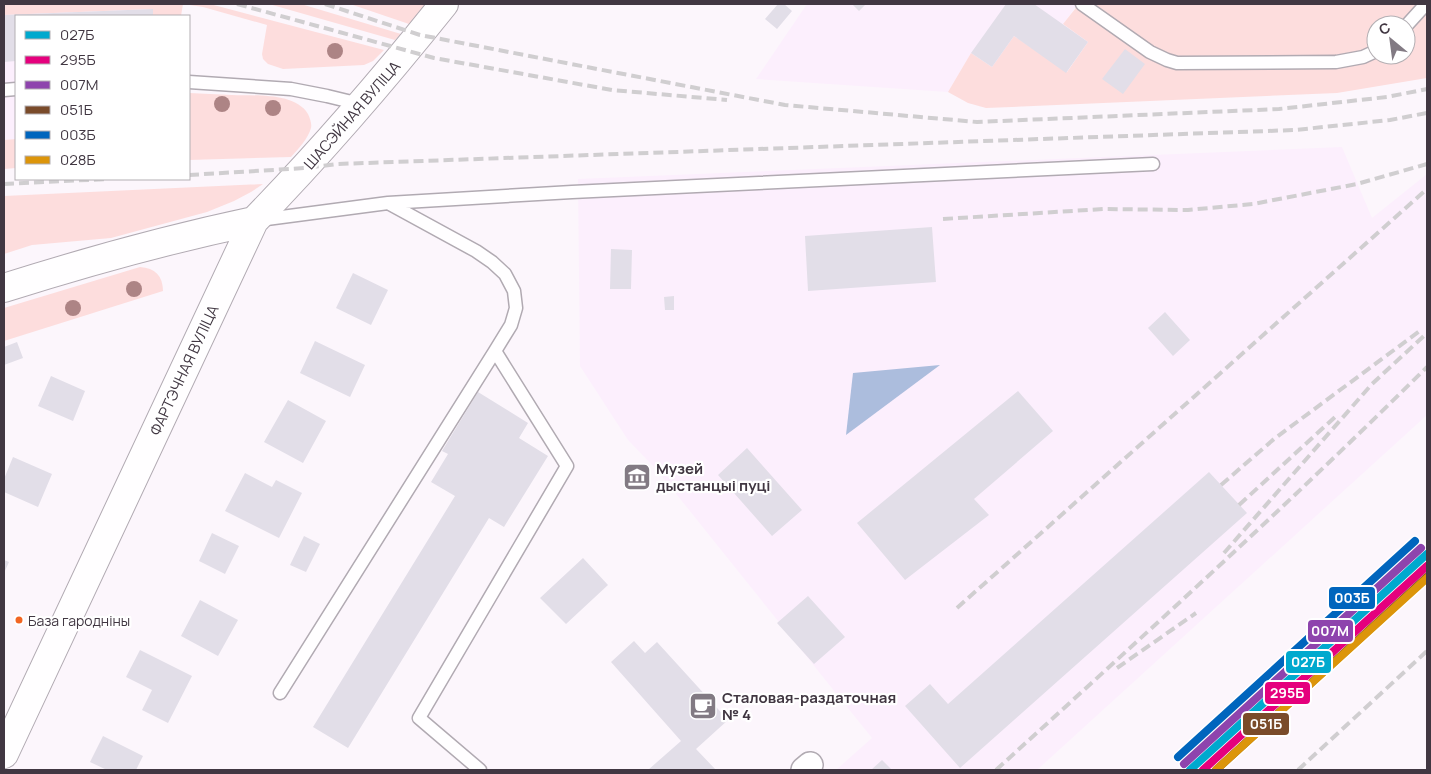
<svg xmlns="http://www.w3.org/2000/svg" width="1431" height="774" font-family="Manrope,sans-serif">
<rect width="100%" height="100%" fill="#fcf6fc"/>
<path fill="#fceffd" d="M807,4H1078L1063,24L1088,42L1066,73L992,67L971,53L948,92L756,79Z
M153,9V16H16V139L4,140V15Z
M1342,147L1372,218L1427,174V415L1037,770H836L872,738L657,470L628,440L580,366L578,179Z"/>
<path fill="#fddddd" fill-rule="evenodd" d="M4,4H210L384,50L373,61L364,65L283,69L268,64L263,59L262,54L267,25L203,7L183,4L181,16H153V9L4,15Z
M269,4H301L401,34L395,40Z
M350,4H426L409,24Z
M1079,4H1427V78L1337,93L986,108L968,103L948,92L971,53L992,67L1014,36L1067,72L1088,42L1063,24ZM1376,25H1406V55H1376Z
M189,93C203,94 217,94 232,95C253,96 295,92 308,114C310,118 312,124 311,128C308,139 298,149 291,157L189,160Z
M16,139V168L4,169V140Z
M263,184L251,192L234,201L207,212L111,238L32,245L4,254V196Z
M140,267C155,268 163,276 163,291L4,341V308Z"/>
<path fill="#acbddd" d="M940,365L846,435L853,373Z"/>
<path fill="#e2dee8" d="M778,4H784L792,11L777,29L765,19Z
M852,4H866L859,11Z
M1006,4H1034L1088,42L1066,73L1014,36L992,67L971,53Z
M153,9V16H16V61L4,62V15Z
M1125,49L1145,64L1123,94L1102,79Z
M932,227L936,282L808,291L805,236Z
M611,249L632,250L631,289H610Z
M353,273L388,290L371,325L336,308Z
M674,296V310H665L664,297Z
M1165,312L1190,340L1173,356L1148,328Z
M315,341L365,365L350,397L300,373Z
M17,342L23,358L4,365V347Z
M51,376L85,391L73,421L38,406Z
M1018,391L1053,431L974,499L989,515L905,580L857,523Z
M478,392L528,423L519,438L548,456L504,527L489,518L348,748L313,727L455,496L431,482L448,454L442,451Z
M288,400L326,421L303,463L264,442Z
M747,448L802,510L772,536L718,475Z
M13,457L52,474L38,507L4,492V479Z
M1209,472L1247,513L960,768L905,706L930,684L948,704Z
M245,473L272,487L276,480L302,493L279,538L225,511Z
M212,533L239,546L225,574L199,561Z
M304,536L320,544L306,572L290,565Z
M583,558L608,585L566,624L540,598Z
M4,560L9,562L4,573Z
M808,596L845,637L814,664L777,623Z
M200,600L238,620L218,656L181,636Z
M634,641L645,653L657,642L728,720L696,749L716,770H648L681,741L611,662Z
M140,650L192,676L168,723L142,710L152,690L126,677Z
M103,736L143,756L136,770H107L90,762Z
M882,760L892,770H871Z"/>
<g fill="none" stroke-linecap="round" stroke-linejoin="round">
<g stroke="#b1aab2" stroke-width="15">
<path id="lane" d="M1082,4L1150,52L1167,60L1177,63L1336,62L1363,57L1376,51
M1406,26L1426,4
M189,82L291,89L327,96L360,104
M4,90L16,89
M259,220L388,203L572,192L1153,164
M280,693L495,351L511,325L516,308L514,291L505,274L492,262L476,251L388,203
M480,770L419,718L567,466L495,351"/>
</g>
<g stroke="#b1aab2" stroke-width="28">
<path id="street" d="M804,770L810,765"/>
</g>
<g stroke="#b1aab2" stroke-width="30">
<path id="secondary" d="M4,288C86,262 169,239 254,221
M4,754L254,221C321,152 384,79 444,4"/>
</g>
<use href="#lane" stroke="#fffeff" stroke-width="12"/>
<use href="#street" stroke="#fffeff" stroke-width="25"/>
<use href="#secondary" stroke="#fffeff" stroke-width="28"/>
<path stroke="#d0ced0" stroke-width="4" stroke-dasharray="10 5" stroke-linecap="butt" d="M237,4L434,58L612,90L727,100
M325,4L420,35L785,105L977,122L1279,109L1387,97L1427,89
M189,175L305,168L337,164L1295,130L1390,120L1427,113
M4,184L107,179
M943,219L1103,209L1188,210L1253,204L1357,184L1427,164
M1221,485L1274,439L1421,330
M1239,505L1335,417
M1224,553L1372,384L1427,333
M957,608L1427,189
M1117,668L1196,613
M996,770C1141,638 1287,506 1427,367
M1298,770L1427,651"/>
<g stroke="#fff" stroke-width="11">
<path id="rail-1" d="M1190,770L1427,554"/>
</g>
<g stroke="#fff" stroke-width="11">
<path id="rail-2" d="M1203,770L1427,566"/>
</g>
<g stroke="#fff" stroke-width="11">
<path id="rail-3" d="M1184,764L1421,548"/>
</g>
<g stroke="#fff" stroke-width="11">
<path id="rail-4" d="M1216,770L1427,577"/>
</g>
<g stroke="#fff" stroke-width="11">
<path id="rail-5" d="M1178,757L1415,541"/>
</g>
<g stroke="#fff" stroke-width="11">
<path id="rail-6" d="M1216,770L1427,578"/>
</g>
<use href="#rail-1" stroke="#00a9ce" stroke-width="8"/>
<use href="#rail-2" stroke="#e5007d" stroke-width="8"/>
<use href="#rail-3" stroke="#8e44ad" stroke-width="8"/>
<use href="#rail-4" stroke="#7a4b2a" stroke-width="8"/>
<use href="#rail-5" stroke="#0065bd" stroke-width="8"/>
<use href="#rail-6" stroke="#dc950a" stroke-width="8"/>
</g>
<g fill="#ad8485">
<circle cx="335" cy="51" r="8"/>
<circle cx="222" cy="104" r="8"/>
<circle cx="273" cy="108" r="8"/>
<circle cx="134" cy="289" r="8"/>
<circle cx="73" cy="308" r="8"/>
</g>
<defs>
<g id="museum-square" transform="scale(1.4375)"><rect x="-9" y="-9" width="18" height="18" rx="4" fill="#827a83" stroke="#fff"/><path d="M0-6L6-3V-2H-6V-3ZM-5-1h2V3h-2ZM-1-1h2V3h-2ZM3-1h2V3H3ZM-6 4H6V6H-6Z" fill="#fff"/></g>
<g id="cafe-square" transform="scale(1.4375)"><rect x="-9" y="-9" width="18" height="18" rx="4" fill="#827a83" stroke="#fff"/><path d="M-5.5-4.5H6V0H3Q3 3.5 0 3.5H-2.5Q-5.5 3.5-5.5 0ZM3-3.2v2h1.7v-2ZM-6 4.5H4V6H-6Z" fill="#fff"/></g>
</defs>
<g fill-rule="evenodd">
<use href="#museum-square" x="637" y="477"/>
<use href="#cafe-square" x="703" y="706"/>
</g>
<circle fill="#f26522" stroke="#fff" stroke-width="2" cx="19" cy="620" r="4.5"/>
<g text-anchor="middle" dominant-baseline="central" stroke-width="4.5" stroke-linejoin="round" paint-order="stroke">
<g font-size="14" fill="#413742" stroke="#fff" text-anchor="start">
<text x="28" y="620">База гародніны</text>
</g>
<g font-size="15" fill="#413742" stroke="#fff">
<text transform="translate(352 115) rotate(-49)">ШАСЭЙНАЯ ВУЛІЦА</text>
<text transform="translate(184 370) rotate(-65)">ФАРТЭЧНАЯ ВУЛІЦА</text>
</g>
<g font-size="15" font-weight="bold" fill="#413742" stroke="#fff" text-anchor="start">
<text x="656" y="468">Музей<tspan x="656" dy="17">дыстанцыі пуці</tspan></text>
<text x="722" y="697">Сталовая-раздаточная<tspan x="722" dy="17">№ 4</tspan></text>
</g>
</g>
<g stroke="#fff" stroke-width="2">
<rect x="1328" y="586" width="48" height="24" rx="5" fill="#0065bd"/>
<rect x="1307" y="619" width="47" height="24" rx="5" fill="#8e44ad"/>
<rect x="1285" y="650" width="47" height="24" rx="5" fill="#00a9ce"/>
<rect x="1264" y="681" width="47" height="24" rx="5" fill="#e5007d"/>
<rect x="1242" y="712" width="48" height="24" rx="5" fill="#7a4b2a"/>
</g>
<g font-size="14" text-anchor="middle" font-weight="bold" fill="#fff">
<text x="1352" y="603">003Б</text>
<text x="1330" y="636">007М</text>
<text x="1308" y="667">027Б</text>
<text x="1287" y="698">295Б</text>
<text x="1266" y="729">051Б</text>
</g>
<rect width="1431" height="774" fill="none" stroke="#413742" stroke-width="10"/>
<rect x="15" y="15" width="175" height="165" fill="#ffffff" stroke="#b3afb3"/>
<rect x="25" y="31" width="25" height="8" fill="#00a9ce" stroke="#b3afb3"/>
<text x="60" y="40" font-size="15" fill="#413742">027Б</text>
<rect x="25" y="56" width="25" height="8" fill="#e5007d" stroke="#b3afb3"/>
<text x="60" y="65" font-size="15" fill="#413742">295Б</text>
<rect x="25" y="81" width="25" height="8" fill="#8e44ad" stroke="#b3afb3"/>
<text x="60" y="90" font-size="15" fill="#413742">007М</text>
<rect x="25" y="106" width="25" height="8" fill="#7a4b2a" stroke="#b3afb3"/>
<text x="60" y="115" font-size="15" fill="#413742">051Б</text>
<rect x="25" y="131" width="25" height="8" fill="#0065bd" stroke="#b3afb3"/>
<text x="60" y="140" font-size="15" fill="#413742">003Б</text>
<rect x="25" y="156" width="25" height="8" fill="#dc950a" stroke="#b3afb3"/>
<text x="60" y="165" font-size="15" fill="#413742">028Б</text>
<g transform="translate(1391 40) rotate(331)"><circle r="24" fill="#ffffff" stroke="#b3afb3"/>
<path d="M0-4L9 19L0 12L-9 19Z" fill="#827a83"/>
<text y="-8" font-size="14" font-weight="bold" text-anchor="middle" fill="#413742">С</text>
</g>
</svg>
